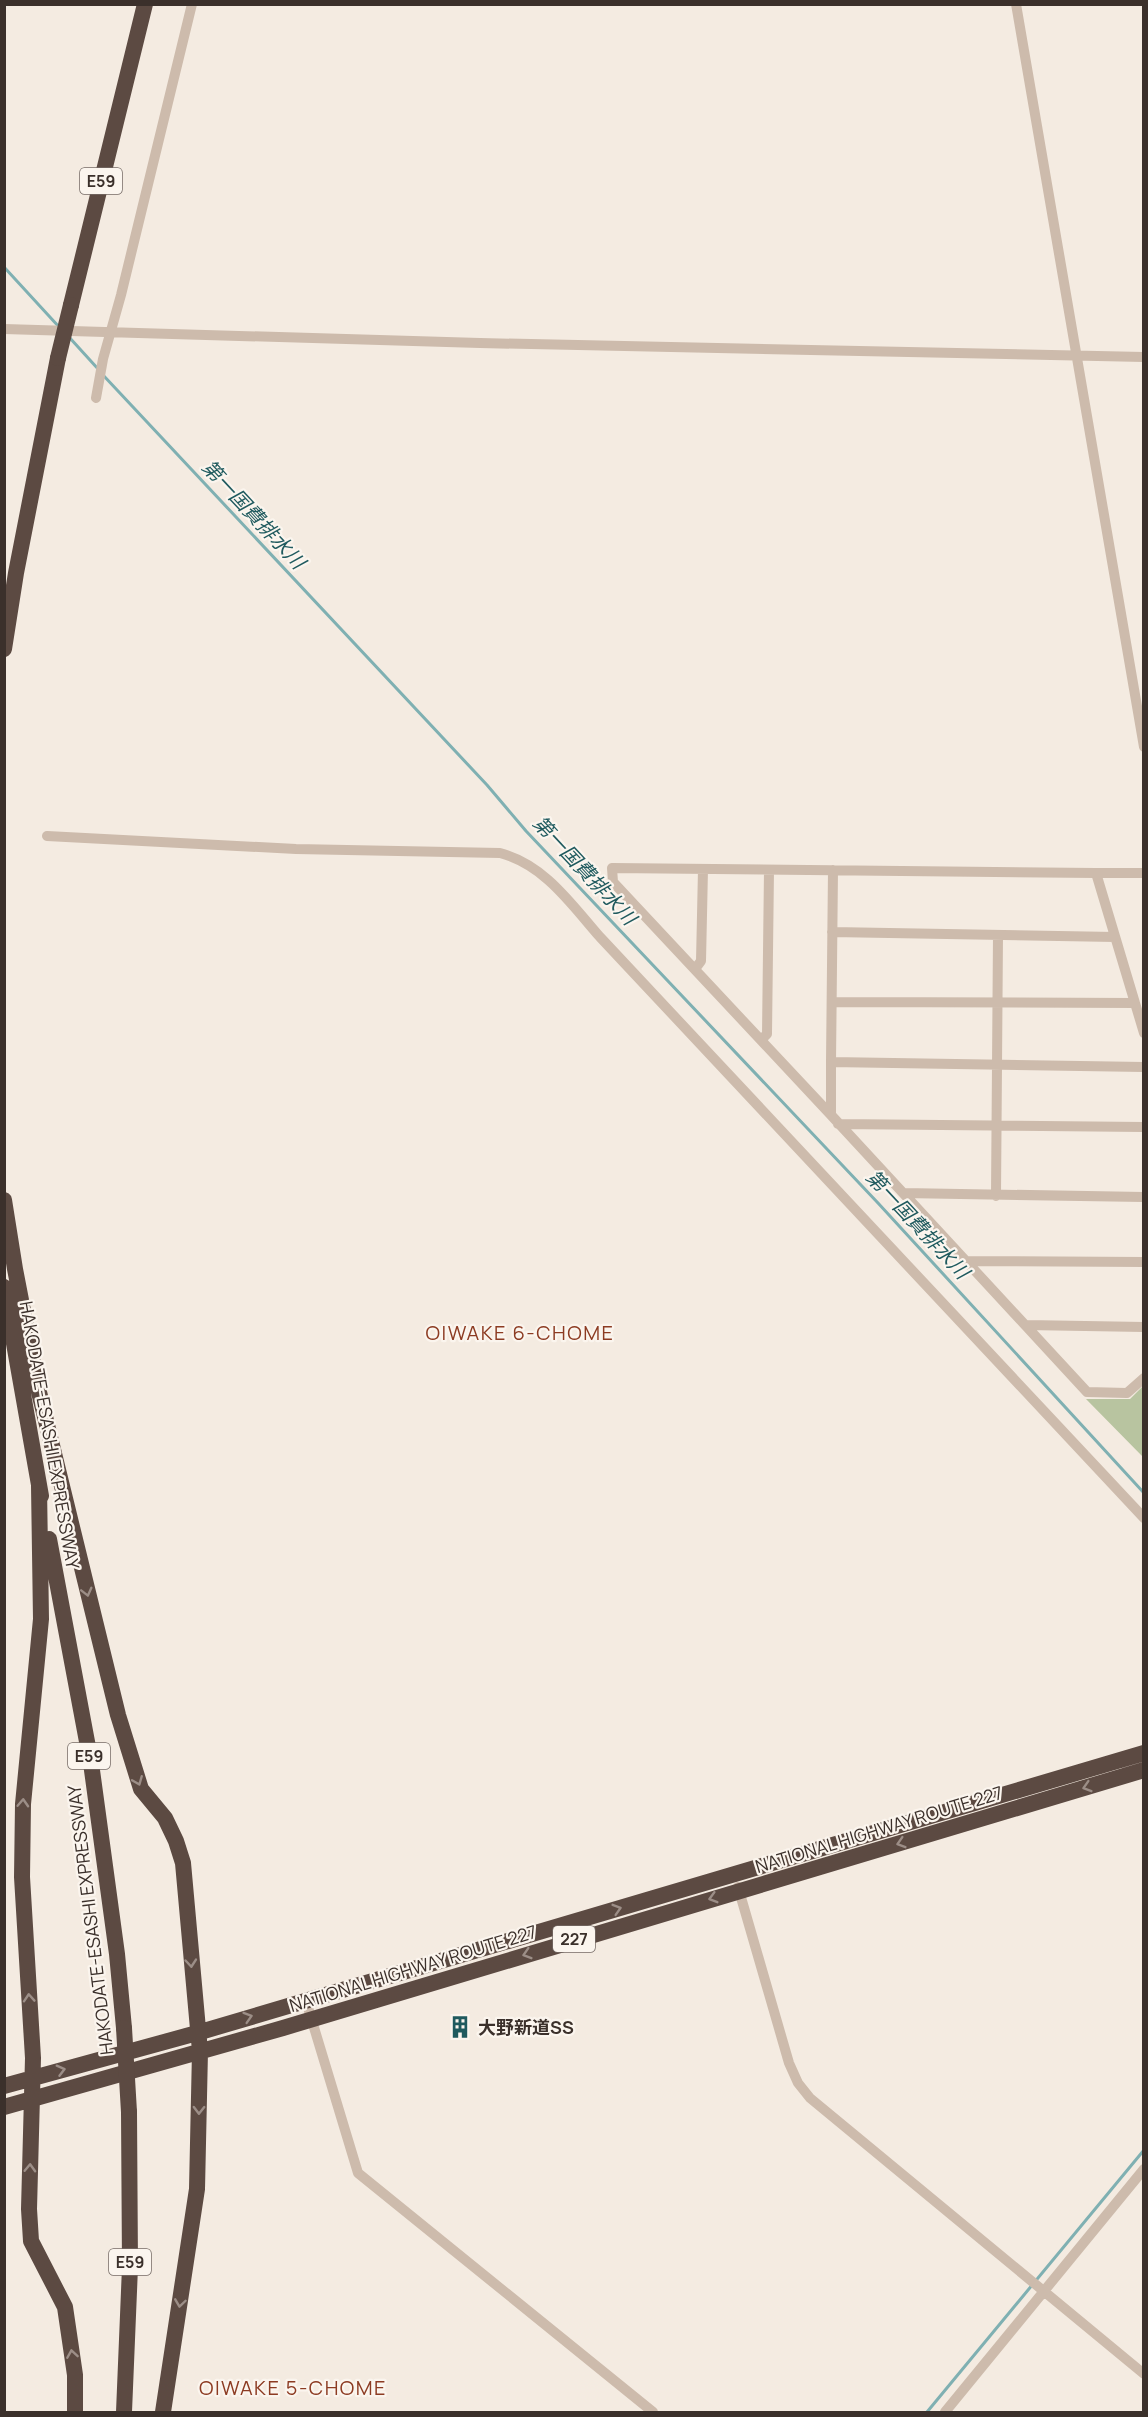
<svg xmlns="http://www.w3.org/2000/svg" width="1148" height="2417" font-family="Manrope,'Noto Sans JP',sans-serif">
<rect width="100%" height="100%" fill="#f4ebe1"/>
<path fill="#b8c4a0" d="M1143,1386V1457L1086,1399H1130Z"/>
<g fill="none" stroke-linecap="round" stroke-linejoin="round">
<path stroke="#7fb0b2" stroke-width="3" d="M4,267L60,328
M69,337L99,370
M103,375L487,785L526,831L878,1203L1144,1493
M927,2412L1144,2150"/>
<path stroke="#cdbbac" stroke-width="10" d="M1016,4L1144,747
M4,329L480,343L1144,357
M96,398L103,359L121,295L192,4
M47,836L296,849L500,853C545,865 571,904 600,937L1144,1518
M1144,873H1096L1144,1033
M832,932L1115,937
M695,969L701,961L703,869
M832,1002L1135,1003
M761,1040L767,1034L769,870
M831,1062L833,870
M1144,1067L831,1062V1115L1087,1392L1127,1393L1144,1378
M831,1115L613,882L612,868L1096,873
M838,1124L1144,1127
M903,1193L1144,1197
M996,1196L998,935
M967,1261L1144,1262
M1026,1325L1144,1327
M738,1887L789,2063L798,2083L810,2098L1144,2374
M306,2001L358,2173L653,2412
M945,2412L1144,2169"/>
<path stroke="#5c4a42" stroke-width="16" d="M71,305L145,4
M4,649L16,573L58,358
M4,1200L15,1269L38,1388L118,1715L141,1789L165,1818L176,1841L183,1863L200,2051L197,2189L163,2412
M4,1287L41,1496
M39,1486L41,1619L23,1804L22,1877L33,2058L29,2209L31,2241L65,2307L75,2375V2412
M49,1539L91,1763L117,1954L124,2028
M4,2086L197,2033L1144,1753
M4,2107L283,2028L1144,1770
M124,2412L130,2267L129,2112"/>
<path stroke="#5c4a42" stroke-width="16" d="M58,358L71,305
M124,2028L129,2112"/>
</g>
<defs><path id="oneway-chevron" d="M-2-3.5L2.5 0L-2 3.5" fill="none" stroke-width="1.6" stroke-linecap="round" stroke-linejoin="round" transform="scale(1.5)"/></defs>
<g stroke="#9c8e87">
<use href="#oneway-chevron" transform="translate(87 1592) rotate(76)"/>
<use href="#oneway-chevron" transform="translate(138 1781) rotate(68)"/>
<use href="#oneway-chevron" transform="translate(1087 1787) rotate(163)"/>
<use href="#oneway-chevron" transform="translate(23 1803) rotate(-87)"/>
<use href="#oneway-chevron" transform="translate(901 1843) rotate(163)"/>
<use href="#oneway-chevron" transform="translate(713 1898) rotate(164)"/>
<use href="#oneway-chevron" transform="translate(617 1909) rotate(-17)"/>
<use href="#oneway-chevron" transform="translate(527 1954) rotate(163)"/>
<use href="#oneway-chevron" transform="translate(191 1963) rotate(85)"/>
<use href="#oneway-chevron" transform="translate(29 1998) rotate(-94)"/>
<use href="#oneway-chevron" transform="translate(248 2017) rotate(-17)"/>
<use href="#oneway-chevron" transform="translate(61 2070) rotate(-15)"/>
<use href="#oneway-chevron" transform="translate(199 2110) rotate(91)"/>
<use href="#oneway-chevron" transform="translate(30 2168) rotate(-88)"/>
<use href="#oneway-chevron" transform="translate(180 2303) rotate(98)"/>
<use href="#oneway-chevron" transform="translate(72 2354) rotate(-99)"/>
</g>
<defs>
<g id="building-bare" transform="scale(1.8)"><path d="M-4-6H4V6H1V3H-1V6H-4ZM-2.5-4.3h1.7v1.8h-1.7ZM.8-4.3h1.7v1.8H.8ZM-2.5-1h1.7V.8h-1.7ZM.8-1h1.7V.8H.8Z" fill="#1f5a5e" stroke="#fbf5ee" stroke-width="2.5" paint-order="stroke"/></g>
</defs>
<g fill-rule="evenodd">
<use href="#building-bare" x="460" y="2027"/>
</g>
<g text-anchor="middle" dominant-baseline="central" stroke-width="4.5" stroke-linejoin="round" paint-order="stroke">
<g fill="#fbf5ee" stroke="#756b66" stroke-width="1.5">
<rect x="80" y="168" width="42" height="26" rx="4.5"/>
<rect x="68" y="1743" width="42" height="26" rx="4.5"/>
<rect x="553" y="1926" width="42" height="26" rx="4.5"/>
<rect x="109" y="2249" width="42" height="26" rx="4.5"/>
</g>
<g font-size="16" font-weight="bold" fill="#3b302b">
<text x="101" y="181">E59</text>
<text x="89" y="1756">E59</text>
<text x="574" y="1939">227</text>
<text x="130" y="2262">E59</text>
</g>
<g font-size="18" fill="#3b302b" stroke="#fbf5ee">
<text transform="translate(50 1435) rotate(80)">HAKODATE-ESASHI EXPRESSWAY</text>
<text transform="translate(879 1829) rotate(-17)">NATIONAL HIGHWAY ROUTE 227</text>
<text transform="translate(90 1920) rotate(-97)">HAKODATE-ESASHI EXPRESSWAY</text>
<text transform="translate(413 1968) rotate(-17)">NATIONAL HIGHWAY ROUTE 227</text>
</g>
<g font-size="18" font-weight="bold" fill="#3b302b" stroke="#fbf5ee" text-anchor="start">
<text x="478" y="2027">大野新道SS</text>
</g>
<g font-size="20" font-style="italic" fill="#1f5a5e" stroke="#fbf5ee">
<text transform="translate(254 514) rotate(47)">第一国費排水川</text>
<text transform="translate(585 870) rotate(47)">第一国費排水川</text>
<text transform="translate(918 1224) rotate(47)">第一国費排水川</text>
</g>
<g font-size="20" letter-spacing="1.5" fill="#8c3b22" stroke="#fbf5ee">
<text x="520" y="1332">OIWAKE 6-CHOME</text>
<text x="293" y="2387">OIWAKE 5-CHOME</text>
</g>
</g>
<rect width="1148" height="2417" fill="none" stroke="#3b302b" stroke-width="12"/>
</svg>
